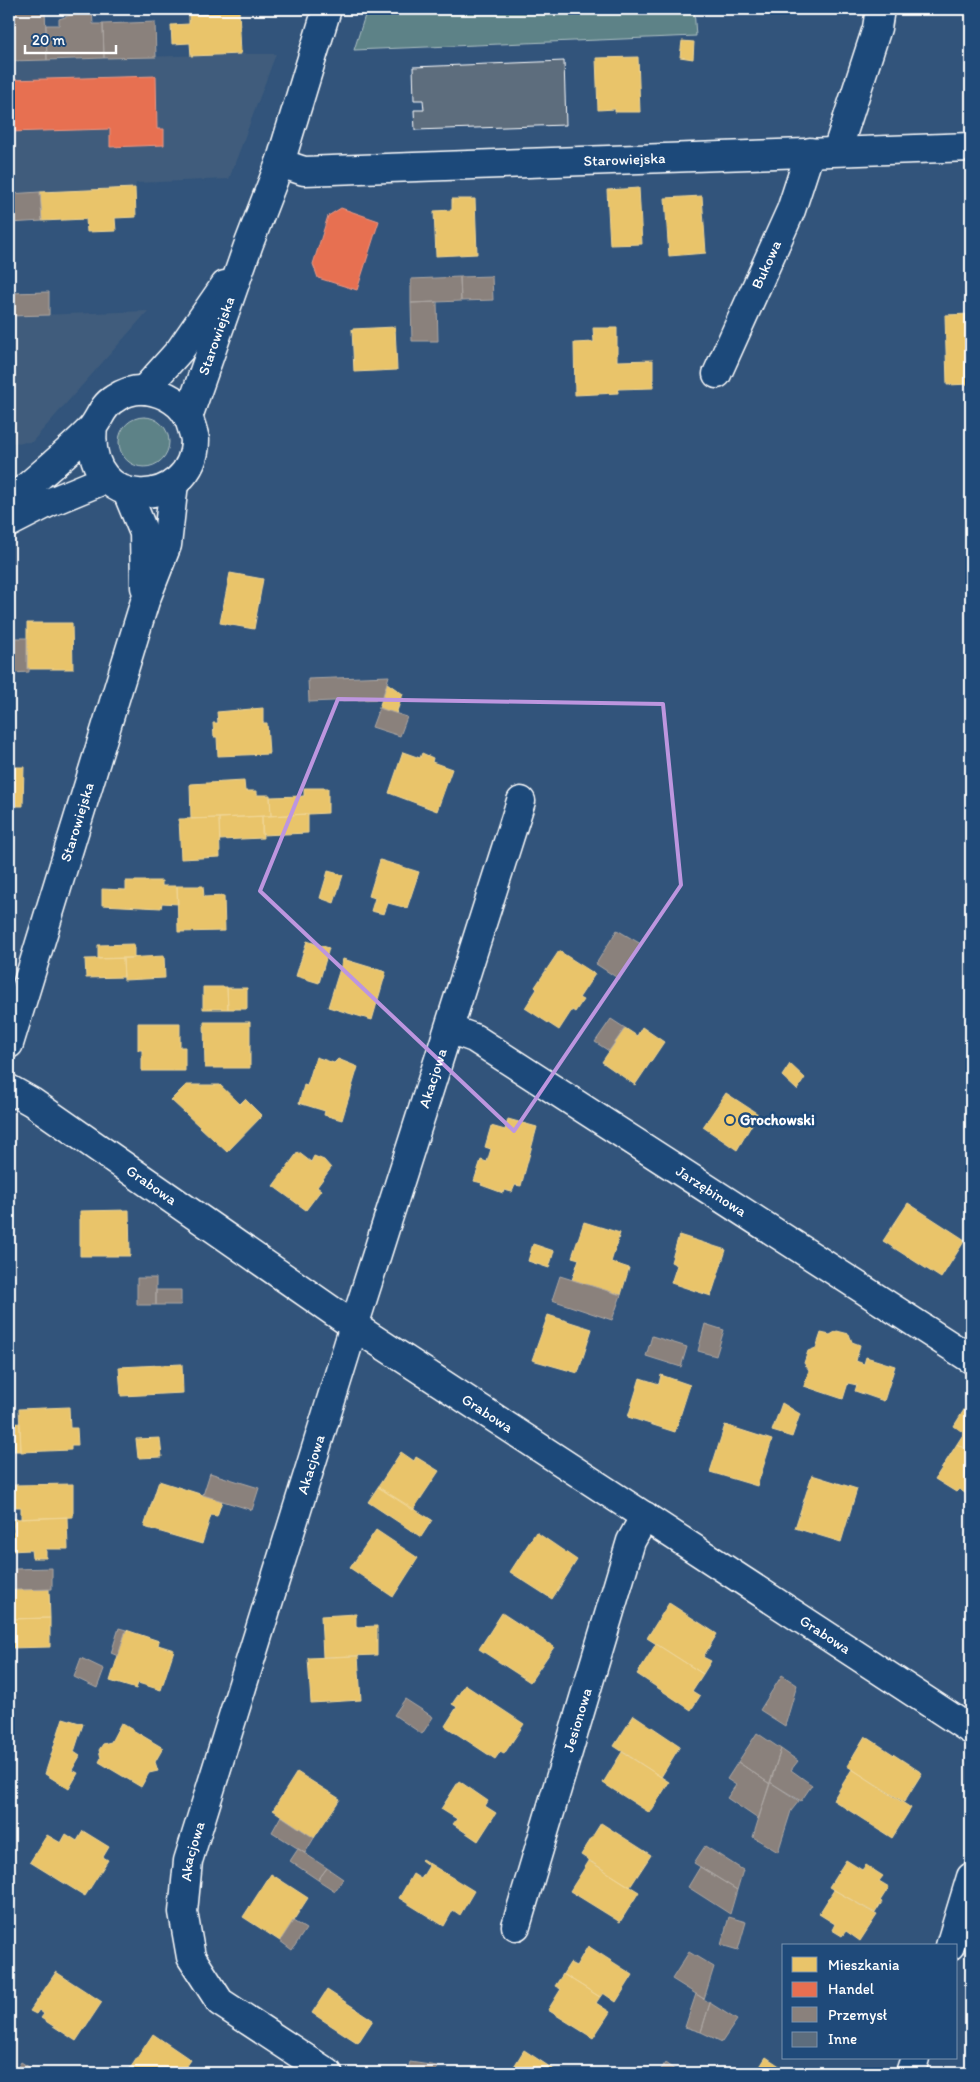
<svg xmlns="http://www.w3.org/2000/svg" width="980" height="2082" font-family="Itim,sans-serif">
<rect width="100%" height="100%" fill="#32547b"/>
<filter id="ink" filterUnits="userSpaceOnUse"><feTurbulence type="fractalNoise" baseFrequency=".02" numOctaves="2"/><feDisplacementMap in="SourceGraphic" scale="10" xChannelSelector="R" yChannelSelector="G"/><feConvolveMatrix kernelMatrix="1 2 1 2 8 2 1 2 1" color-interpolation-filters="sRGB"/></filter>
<g filter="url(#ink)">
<path fill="#3f5c7c" d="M241,54H276L229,179L136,183L135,188L9,194V61Z
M148,311L32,442L9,443V316Z"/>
<path fill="#5d8287" stroke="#aec0c3" d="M367,9H694L696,36L354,50Z
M119 442a25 25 0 1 1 50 0a25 25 0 1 1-50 0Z"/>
<path fill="#e9c46a" stroke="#f0d697" d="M239,9L241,54L191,56L190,43L172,44L171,25L189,24V10Z
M777,9H828V11L777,13Z
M682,41L694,42L693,59L680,57Z
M638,57L640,112H615V109L598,110L596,58Z
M135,188L136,217L115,218L116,231L87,232L86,219L42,221L40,192Z
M639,188L642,244L610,245L607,190Z
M702,196L706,253L669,256L665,198Z
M452,199H475L477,254L436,256L434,211L452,210Z
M971,314V384L947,385L945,315Z
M395,327L397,370L354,372L352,329Z
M593,328H617V361L653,360V388L618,389V393L575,395L574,343L594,342Z
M230,573L263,579L254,629L220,623Z
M27,623H72L73,669H27Z
M387,683L403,694L396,714L379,708Z
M263,708V723H267L269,754L218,756L217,737H214L213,723H218L217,712Z
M403,752L420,758L422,753L433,758L432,762L452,769L437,811L389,793Z
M9,767H24L23,806H9Z
M244,781L245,791H257V795H270L271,816L191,819L190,784Z
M304,788H328V813L271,816L270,797L304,796Z
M308,814V833L262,835V816Z
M262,816L263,838L220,840L219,818Z
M219,818L220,857L181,859L179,819Z
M380,860L419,872L407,908L388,903L384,914L371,911L375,898L369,896Z
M328,871L343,875L334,903L320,898Z
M126,881H162V886H177L178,904L162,903L161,908L102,905V889L126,890Z
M177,886H203L204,897L224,896L225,931L178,932Z
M307,941L329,948L319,983L296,976Z
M134,944V958L98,959V945Z
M559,951L595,974L579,998L583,1000L575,1012L572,1010L559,1030L525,1008L537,989L535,987Z
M164,956L165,978L124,980L123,958Z
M123,958L124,977L86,978L85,959Z
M343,959L386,972L372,1020L328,1007Z
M203,987H227L228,1009H203Z
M227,988H247V1009H228Z
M204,1022H250V1068H205Z
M138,1023H180V1047H185V1071H142V1050H138Z
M642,1027L664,1042L635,1085L602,1062L625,1028L637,1036Z
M316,1057L334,1063L338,1059L358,1067L342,1120L324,1115L325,1111L299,1103L304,1085L307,1086Z
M790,1064L805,1078L797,1090L782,1076Z
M186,1085H220L240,1104L245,1099L262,1116L227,1152L171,1100Z
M726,1093L758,1114L737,1150L703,1127Z
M508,1119L537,1127L521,1186L515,1185L512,1192L504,1190L503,1193L481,1185L482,1183L474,1181L481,1160L487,1162L491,1149L485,1147L491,1126L505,1130Z
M298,1152L311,1162L314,1156L324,1160L331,1168L317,1187L321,1190L306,1210L273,1186Z
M908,1203L965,1240L941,1278L883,1241Z
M129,1210L130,1256H80V1211Z
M584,1222L620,1233L611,1262L629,1268L621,1295L572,1280L579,1259L572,1257Z
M679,1235L726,1250L711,1296L671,1283L677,1265L671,1262Z
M533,1244L554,1251L549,1268L528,1261Z
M548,1315L592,1329L578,1373L532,1360Z
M837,1331L849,1334L852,1342L860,1345L856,1361L864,1364L866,1357L895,1366L884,1401L855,1391L857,1385L848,1383L843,1399L804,1386L809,1370L804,1363L808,1351L816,1348L821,1333L830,1335Z
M182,1364L183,1393L121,1396L119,1367Z
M661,1375L690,1385L675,1432L628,1417L640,1378L659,1384Z
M782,1403L800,1414L792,1437L772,1431Z
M967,1405L971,1407V1453L957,1444L964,1433L954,1426Z
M69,1407L70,1428H77L78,1445H71V1450L21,1452L19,1409Z
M20,1423L21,1451H11V1424Z
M725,1425L772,1440L757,1486L710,1472Z
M160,1438L162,1457L138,1458L136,1439Z
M957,1444L971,1453V1497L959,1489L956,1492L935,1479Z
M401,1452L414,1461L416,1457L439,1471L413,1510L378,1487Z
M812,1475L857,1489L841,1542L795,1528Z
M159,1481L222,1501L217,1516L211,1515L202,1544L144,1527Z
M73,1484V1517L21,1519V1507H15L14,1485Z
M378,1487L432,1520L421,1537L368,1502Z
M67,1517L68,1549H46V1558H32L31,1550L9,1551V1533L14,1532L13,1519Z
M376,1530L418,1558L393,1597L350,1568Z
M536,1532L577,1560L552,1599L510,1572Z
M49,1589L50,1618L9,1619V1590Z
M669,1603L717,1634L703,1657L711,1661L703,1674L647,1638Z
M502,1613L554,1647L530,1682L479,1649Z
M356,1614V1627L377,1626V1655L323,1657L321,1616Z
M50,1618V1647L9,1648V1619Z
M126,1630L159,1641L158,1645L174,1650L161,1690L138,1683L136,1689L110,1681Z
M656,1644L703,1674L692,1691L700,1696L691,1710L637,1674Z
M358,1656L361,1700L311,1703L308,1658Z
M465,1685L524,1724L504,1754L500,1752L495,1759L445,1726L457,1707L452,1704Z
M634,1715L680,1746L661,1777L614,1746Z
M63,1718L83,1724L74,1752L80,1756L72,1770L78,1773L69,1789L45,1774Z
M121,1723L163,1748L155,1762L158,1771L149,1773L141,1787L99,1762L101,1758L99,1750L103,1744L111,1742Z
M865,1736L922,1773L904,1802L847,1766Z
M622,1752L669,1782L650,1813L603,1783Z
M852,1769L911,1808L892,1838L833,1800Z
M297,1772L340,1799L314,1838L273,1810Z
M459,1781L488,1801L485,1806L496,1813L478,1841L453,1824L457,1819L441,1809Z
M601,1823L651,1855L630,1887L581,1855Z
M83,1831L109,1847L103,1857L108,1860L85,1896L30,1862L47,1835L61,1843L66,1834L77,1841Z
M422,1859L474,1891L460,1915L453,1910L444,1926L399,1898L413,1874L421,1879L429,1866L421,1860Z
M846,1860L862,1870L866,1865L883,1876L879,1881L889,1887L880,1901L882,1902L875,1913L829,1887Z
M589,1861L639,1892L620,1922L570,1891Z
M271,1874L308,1898L280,1941L243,1917Z
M834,1890L877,1915L860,1941L846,1931L842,1936L832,1930L835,1924L819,1914Z
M588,1946L633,1975L616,2002L603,1993L600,1997L563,1974L570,1963L576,1966Z
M56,1972L102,2002L76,2041L41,2018L44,2014L39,2010L36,2014L30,2011Z
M563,1974L600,1997L596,2003L610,2012L593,2038L548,2010L561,1989L555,1986Z
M327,1990L373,2020L358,2043L312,2013Z
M153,2034L191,2060L182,2073H127Z
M524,2050L559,2073H510Z
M766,2057L790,2073H756Z"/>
<path fill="#e76f51" stroke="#ee9a85" d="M156,76L157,129H164V145L110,147V129L9,132V80Z
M341,208L379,221L357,290L318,278L313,264L328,216Z"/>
<path fill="#8a817c" stroke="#ada7a3" d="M9,9H45L47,60L9,61Z
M89,9H92L93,24H103L104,58L47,60L46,25H59V19Z
M155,22L156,57L104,58L103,24Z
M40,192L42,221L9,223V194Z
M492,276L493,300L461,301L460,277Z
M460,277L461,301L411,303V279Z
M49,292V315L9,316V293Z
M437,302L438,341H412L411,303Z
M14,638H27V669L29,668V672L13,673Z
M389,676L382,699L309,702L308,679Z
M379,708L407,717L400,736L372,727Z
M617,930L641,944L619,979L596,964Z
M611,1019L625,1028L609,1051L595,1042Z
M560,1276L621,1295L612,1320L552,1300Z
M137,1278H156V1305H137Z
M156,1290H181V1305H156Z
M705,1324L724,1330L716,1356L698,1351Z
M652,1336L687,1347L681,1367L646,1356Z
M210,1473L259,1488L252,1510L203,1495Z
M52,1568V1589L16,1590L15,1569Z
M119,1628L126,1630L118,1656L111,1653Z
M81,1658L104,1669L97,1688L74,1677Z
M782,1675L797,1685L785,1726L760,1710Z
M405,1699L433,1717L422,1734L394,1715Z
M757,1733L781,1749L770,1784L738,1762Z
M781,1749L798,1761L791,1770L812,1785L801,1801L770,1782Z
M738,1762L770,1784L758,1819L727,1798L736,1785L727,1779Z
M770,1782L799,1801L791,1811L778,1852L753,1837Z
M281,1816L314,1838L305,1853L272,1832Z
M705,1846L743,1870L737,1890L694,1863Z
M298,1849L327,1868L318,1880L290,1861Z
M700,1867L737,1890L730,1914L688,1887Z
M327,1868L343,1879L335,1891L318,1880Z
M729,1917L746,1922L738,1950L721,1945Z
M293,1921L306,1929L292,1950L280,1941Z
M689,1952L714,1967L704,1999L672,1979Z
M696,1994L710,2003L701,2032L685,2027Z
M710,2003L737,2020L722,2042L701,2032Z
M21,2062L32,2069L30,2073H14Z
M410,2062L437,2066L436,2073H407Z
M665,2063L679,2073H659Z"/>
<path fill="#5d6d7d" stroke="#fff" d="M564,61L566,125L415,130L414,110H424L423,100H414L413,67Z"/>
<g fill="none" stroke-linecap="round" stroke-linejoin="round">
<g stroke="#fff" stroke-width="31">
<g id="minor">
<path d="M837,151L877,28L880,9"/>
<path id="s1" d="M280,163L304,171L971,147"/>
<path id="s2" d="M717,374L791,210L810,152"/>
<path d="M144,390L180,350L225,285"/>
<path id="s3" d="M188,417L248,246L280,163L327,9"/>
<path d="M127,492L144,533L145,587"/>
<path d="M9,503C36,478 66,455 91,429C100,419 102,406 114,399C123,393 135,389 146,390C165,393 184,403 190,422C192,428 194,434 195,440C195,510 83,516 93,427"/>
<path d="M9,523L48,503L106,479"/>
<path id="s4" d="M449,1029L474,1038L971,1359"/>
<path id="s5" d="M9,1044L145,601L167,545L174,483"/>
<path id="s6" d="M9,1089L32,1102L354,1326L971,1730"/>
<path id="s7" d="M516,1926L631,1541L645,1516"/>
<path d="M950,1946L971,1877"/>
<path id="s8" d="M328,2073L220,2002L191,1957L183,1912L188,1861L354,1326L521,801"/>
<path d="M910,2073L915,2058"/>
</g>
</g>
<use href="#minor" stroke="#1f4a7a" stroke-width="28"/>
</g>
</g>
<path fill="none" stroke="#bd96df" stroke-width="4" stroke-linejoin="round" d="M338,699L663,704L681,885L514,1131L260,891Z"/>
<circle fill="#ffd166" stroke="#1f4a7a" stroke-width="2" cx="730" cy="1120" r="5"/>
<g text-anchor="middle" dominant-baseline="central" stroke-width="5" stroke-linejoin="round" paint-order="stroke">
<g font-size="15" fill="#fff" stroke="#1f4a7a">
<text stroke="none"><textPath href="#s1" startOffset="346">Starowiejska</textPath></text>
<text stroke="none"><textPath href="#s2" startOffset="120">Bukowa</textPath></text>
<text stroke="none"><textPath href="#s3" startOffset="86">Starowiejska</textPath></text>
<text stroke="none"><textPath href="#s5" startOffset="232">Starowiejska</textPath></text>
<text stroke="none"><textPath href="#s8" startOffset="1100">Akacjowa</textPath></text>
<text stroke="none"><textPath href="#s6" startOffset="172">Grabowa</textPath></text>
<text stroke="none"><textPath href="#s4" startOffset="309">Jarzębinowa</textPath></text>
<text stroke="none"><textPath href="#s6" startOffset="578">Grabowa</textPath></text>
<text stroke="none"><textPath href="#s8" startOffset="695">Akacjowa</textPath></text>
<text stroke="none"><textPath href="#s6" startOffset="982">Grabowa</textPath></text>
<text stroke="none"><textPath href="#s7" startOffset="215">Jesionowa</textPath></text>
<text stroke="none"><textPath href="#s8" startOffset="290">Akacjowa</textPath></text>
</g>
<g font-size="15" font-weight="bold" fill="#fff" stroke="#1f4a7a" text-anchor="start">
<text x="740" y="1120">Grochowski</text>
</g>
</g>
<rect width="980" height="2082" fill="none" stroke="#1f4a7a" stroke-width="30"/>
<rect x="15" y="15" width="950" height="2052" fill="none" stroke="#fff" stroke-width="2" filter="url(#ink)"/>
<rect x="782" y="1944" width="175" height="115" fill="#1f4a7a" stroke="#7992af"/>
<rect x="792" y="1957" width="25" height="15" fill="#e9c46a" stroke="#7992af"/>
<text x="828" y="1970" font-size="15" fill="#ffffff">Mieszkania</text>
<rect x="792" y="1982" width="25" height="15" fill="#e76f51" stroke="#7992af"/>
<text x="828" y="1994" font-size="15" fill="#ffffff">Handel</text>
<rect x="792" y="2007" width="25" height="15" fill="#8a817c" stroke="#7992af"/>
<text x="828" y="2020" font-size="15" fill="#ffffff">Przemysł</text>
<rect x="792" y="2032" width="25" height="15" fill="#5d6d7d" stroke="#7992af"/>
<text x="828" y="2044" font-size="15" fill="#ffffff">Inne</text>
<path d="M25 45v8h91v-8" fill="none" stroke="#ffffff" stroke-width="2.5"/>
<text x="32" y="45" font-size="15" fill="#ffffff" stroke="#1f4a7a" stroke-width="4" paint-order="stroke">20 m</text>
</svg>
